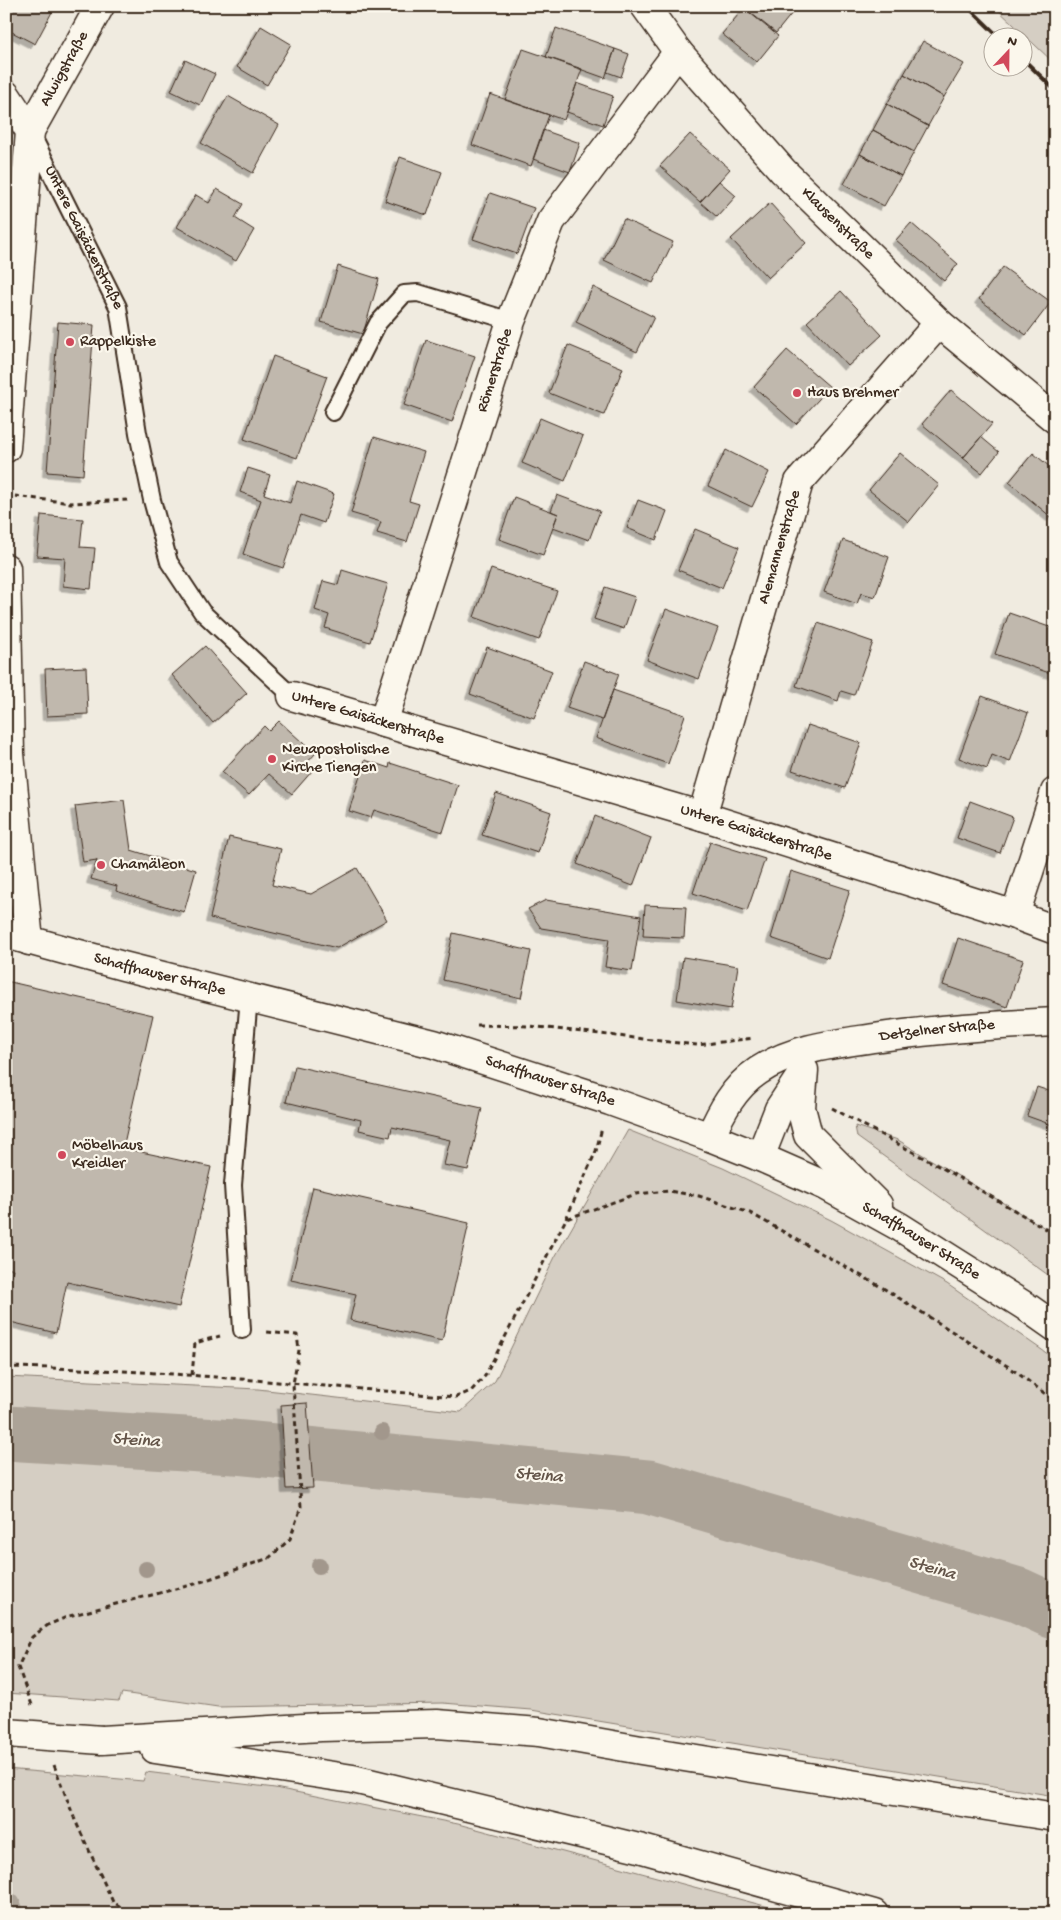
<svg xmlns="http://www.w3.org/2000/svg" width="1061" height="1920" font-family="'Gochi Hand',sans-serif">
<defs>
<filter id="shadow"><feDropShadow dx="-4.5" dy="4.5" stdDeviation="0" flood-color="#0004"/></filter>
</defs>
<rect width="100%" height="100%" fill="#f0ebe0"/>
<filter id="ink" filterUnits="userSpaceOnUse"><feTurbulence type="fractalNoise" baseFrequency=".02" numOctaves="2"/><feDisplacementMap in="SourceGraphic" scale="10" xChannelSelector="R" yChannelSelector="G"/><feConvolveMatrix kernelMatrix="1 2 1 2 8 2 1 2 1" color-interpolation-filters="sRGB"/></filter>
<g filter="url(#ink)">
<path fill="#d5cec3" stroke="#887c70" d="M994,6H1055V64Z
M855,1126L898,1140L1055,1234V1280L857,1137Z
M628,1130L723,1168L831,1220L947,1284L1055,1359V1796L531,1710L443,1703L218,1707L122,1693L119,1701L6,1693V1377L258,1389L461,1412L495,1381L555,1257Z
M6,1769L143,1781L146,1772L275,1788L458,1824L795,1914H6Z"/>
<g fill="none" stroke-linecap="round" stroke-linejoin="round">
<path stroke="#aca397" stroke-width="31" d="M6,1907L9,1914"/>
<path stroke="#aca397" stroke-width="55" d="M6,1433L234,1447L649,1487L1018,1595L1055,1612"/>
</g>
<path fill="#c0b8ad" stroke="#3b2a1e" filter="url(#shadow)" d="M10,6H41L52,12L35,44L6,29V13Z
M742,6H797V7L776,33Z
M744,8L778,36L757,62L722,34Z
M261,26L291,44L267,85L237,67Z
M556,28L615,49L605,78L546,57Z
M923,41L964,64L944,97L904,74Z
M523,49L582,69L564,120L505,100Z
M615,49L629,54L621,77L607,72Z
M185,60L215,74L200,105L171,91Z
M904,74L944,97L928,126L887,104Z
M577,83L613,96L603,125L567,112Z
M490,94L549,115L531,166L472,145Z
M228,96L279,125L253,173L201,143Z
M887,104L928,126L914,152L873,130Z
M543,130L580,143L570,172L533,159Z
M873,130L914,152L901,176L860,154Z
M690,134L730,169L700,202L660,166Z
M860,154L901,176L884,206L844,184Z
M400,157L442,172L427,215L385,201Z
M719,181L736,196L717,217L700,202Z
M6,187H10L7,216H6Z
M217,189L243,204L235,218L254,230L236,261L177,227L196,195L209,203Z
M490,193L534,208L517,254L473,239Z
M770,203L806,243L768,278L731,239Z
M624,219L673,242L653,283L604,260Z
M911,223L958,264L944,281L896,240Z
M338,266L379,279L363,334L321,322Z
M1003,267L1051,302L1026,335L979,299Z
M593,287L654,317L637,352L576,322Z
M841,291L882,335L848,366L807,322Z
M58,322L94,325L83,475L47,472Z
M426,340L475,356L452,422L404,405Z
M568,345L623,368L604,415L549,393Z
M787,350L830,387L796,424L754,387Z
M273,356L327,376L297,458L244,439Z
M951,390L992,424L963,458L922,424Z
M540,418L583,436L565,481L522,463Z
M374,437L424,452L409,501L419,504L407,542L377,533L381,522L351,513Z
M981,437L999,452L982,473L963,458Z
M726,450L769,472L752,507L708,486Z
M900,453L939,485L909,522L869,490Z
M1033,453L1055,471V513L1051,517L1009,482Z
M248,468L270,475L264,494L290,503L297,481L334,494L324,523L301,515L283,568L243,554L261,500L240,492Z
M557,495L600,511L589,540L553,527L558,514L551,511Z
M514,497L558,514L543,555L499,539Z
M638,500L667,511L656,540L627,528Z
M41,515L83,519L80,547L95,548L91,589L63,586L65,558L37,556Z
M695,529L739,547L722,588L678,570Z
M843,540L889,557L875,597L861,593L857,604L824,592Z
M491,569L557,591L539,640L474,617Z
M342,570L388,584L370,642L325,628L329,615L315,610L323,581L338,585Z
M605,587L635,597L624,629L594,619Z
M666,609L718,628L699,679L647,660Z
M1009,613L1055,629V675L995,654Z
M818,623L873,642L854,695L841,691L838,701L796,686Z
M205,646L247,693L213,723L172,675Z
M487,647L552,671L534,718L470,694Z
M584,661L619,674L602,720L567,708Z
M86,667L88,714L47,716L45,669Z
M613,690L685,715L668,764L596,738Z
M982,696L1028,713L1010,762L992,755L987,769L959,758Z
M279,721L315,754L306,764L313,770L292,794L269,774L249,795L222,772L264,726L269,731Z
M808,725L861,743L845,788L792,770Z
M365,760L389,768L390,763L458,785L443,832L374,810L371,818L349,811Z
M496,793L551,812L538,853L482,835Z
M124,800L131,850L196,870L184,912L116,891L117,886L91,879L97,860L83,862L75,806Z
M970,801L1013,817L1000,853L957,838Z
M595,816L651,838L633,886L577,864Z
M229,837L281,849L272,885L311,894L357,868L387,920L337,948L210,918Z
M710,842L765,859L747,911L693,893Z
M791,871L850,890L828,958L771,938Z
M546,900L641,916L632,971L605,967L609,939L541,928L528,909Z
M645,905L686,907L684,938L643,936Z
M453,933L531,951L521,998L443,980Z
M958,938L1023,960L1007,1007L943,985Z
M683,957L738,966L731,1009L677,1000Z
M6,981L153,1015L123,1148L211,1167L179,1307L67,1282L56,1333L6,1321V1297L13,1269L6,1268Z
M295,1066L482,1108L468,1170L444,1165L450,1140L392,1127L390,1137L359,1130L361,1120L286,1102Z
M1037,1087L1055,1093V1126L1027,1116Z
M313,1187L469,1223L442,1341L350,1320L356,1294L291,1280Z
M307,1403L313,1488L286,1489L281,1405Z"/>
<g fill="none" stroke-linecap="round" stroke-linejoin="round">
<g stroke="#3b2a1e" stroke-width="20">
<g id="service">
<path id="s1" d="M32,135L118,307L138,433L152,500L169,562L202,612L292,696"/>
<path d="M333,412L378,323L404,294L418,293L511,321"/>
<path d="M242,1330L233,1185L249,997"/>
</g>
</g>
<g stroke="#3b2a1e" stroke-width="31">
<g id="minor">
<path id="s2" d="M645,6L678,52L783,171L939,323L1055,419"/>
<path d="M6,95L30,131L6,448"/>
<path id="s3" d="M30,131L100,6"/>
<path d="M6,568L10,754L29,941"/>
<path id="s4" d="M292,696L702,816L1015,915L1055,930"/>
<path id="s5" d="M383,723L511,321L551,221L678,52"/>
<path id="s6" d="M702,816L799,482L939,323"/>
<path d="M1015,915L1055,792"/>
</g>
</g>
<g stroke="#3b2a1e" stroke-width="31">
<g id="secondary">
<path id="s7" d="M6,934L123,966L434,1044L610,1101L710,1137L760,1157L826,1186L900,1227L1028,1308L1055,1327"/>
<path d="M804,1070L801,1108L808,1135L878,1205"/>
<path id="s8" d="M710,1137C721,1112 734,1087 758,1071C793,1048 834,1044 874,1038C934,1029 994,1025 1055,1022"/>
<path d="M760,1157L779,1109L802,1074"/>
</g>
</g>
<g stroke="#3b2a1e" stroke-width="31">
<path id="trunk" d="M102,1740L321,1727L437,1724L539,1732L641,1750L1055,1817
M155,1749L353,1779L639,1848L874,1914"/>
</g>
<path stroke="#3b2a1e" stroke-width="3" stroke-dasharray="5 4" stroke-linecap="butt" d="M6,495L71,503L129,500
M477,1025L529,1026L697,1045L754,1038
M832,1108L944,1169L1055,1234
M566,1219L596,1151L602,1128
M6,1367C157,1369 306,1385 456,1397L471,1391L485,1376L566,1219L636,1194L669,1191L699,1196L750,1213L883,1288L1012,1369L1055,1401
M192,1375L195,1343L220,1336
M32,1705L18,1667L32,1637L48,1625L69,1616L195,1584L269,1558L290,1539L301,1507L293,1384L299,1350L297,1335L266,1332
M54,1765L75,1820L113,1902L132,1914"/>
<use href="#service" stroke="#fbf7ec" stroke-width="16"/>
<use href="#minor" stroke="#fbf7ec" stroke-width="28"/>
<use href="#secondary" stroke="#fbf7ec" stroke-width="28"/>
<use href="#trunk" stroke="#fbf7ec" stroke-width="28"/>
<path stroke="#3b2a1e" stroke-width="4" d="M967,6L1000,38
M1024,60L1055,90"/>
<g stroke="#3b2a1e" stroke-width="31" stroke-linecap="butt">
<path id="trunk-bridge" d="M6,1733L102,1740"/>
</g>
<use href="#trunk-bridge" stroke="#fbf7ec" stroke-width="28"/>
</g>
<g fill="#a2978c">
<circle cx="382" cy="1432" r="8"/>
<circle cx="319" cy="1566" r="8"/>
<circle cx="146" cy="1569" r="8"/>
</g>
</g>
<g fill="#d1495b" stroke="#fbf7ec" stroke-width="2">
<circle cx="70" cy="342" r="5"/>
<circle cx="797" cy="393" r="5"/>
<circle cx="272" cy="759" r="5"/>
<circle cx="101" cy="865" r="5"/>
<circle cx="62" cy="1155" r="5"/>
</g>
<g text-anchor="middle" dominant-baseline="central" stroke-width="4.5" stroke-linejoin="round" paint-order="stroke">
<g font-size="16" fill="#3b2a1e" stroke="#fbf7ec">
<text stroke="none"><textPath href="#s3" startOffset="71">Alwigstraße</textPath></text>
<text stroke="none"><textPath href="#s2" startOffset="291">Klausenstraße</textPath></text>
<text stroke="none"><textPath href="#s1" startOffset="115">Untere Gaisäckerstraße</textPath></text>
<text stroke="none"><textPath href="#s5" startOffset="370">Römerstraße</textPath></text>
<text stroke="none"><textPath href="#s6" startOffset="280">Alemannenstraße</textPath></text>
<text stroke="none"><textPath href="#s4" startOffset="79">Untere Gaisäckerstraße</textPath></text>
<text stroke="none"><textPath href="#s4" startOffset="484">Untere Gaisäckerstraße</textPath></text>
<text stroke="none"><textPath href="#s7" startOffset="159">Schaffhauser Straße</textPath></text>
<text stroke="none"><textPath href="#s8" startOffset="268">Detzelner Straße</textPath></text>
<text stroke="none"><textPath href="#s7" startOffset="564">Schaffhauser Straße</textPath></text>
<text stroke="none"><textPath href="#s7" startOffset="969">Schaffhauser Straße</textPath></text>
</g>
<g font-size="16" fill="#3b2a1e" stroke="#fbf7ec" text-anchor="start">
<text x="80" y="342">Rappelkiste</text>
<text x="807" y="393">Haus Brehmer</text>
<text x="282" y="750">Neuapostolische<tspan x="282" dy="18">Kirche Tiengen</tspan></text>
<text x="111" y="865">Chamäleon</text>
<text x="72" y="1146">Möbelhaus<tspan x="72" dy="18">Kreidler</tspan></text>
</g>
<g font-size="18" font-style="italic" fill="#635448" stroke="#fbf7ec">
<text transform="translate(136 1441) rotate(4)">Steina</text>
<text transform="translate(539 1476) rotate(5)">Steina</text>
<text transform="translate(932 1569) rotate(16)">Steina</text>
</g>
</g>
<rect width="1061" height="1920" fill="none" stroke="#fbf7ec" stroke-width="25"/>
<rect x="12" y="12" width="1036" height="1895" fill="none" stroke="#3b2a1e" stroke-width="2" filter="url(#ink)"/>
<g transform="translate(1008 52) rotate(22)"><circle r="24" fill="#fbf7ec" stroke="#aea59a"/>
<path d="M0-4L9 19L0 12L-9 19Z" fill="#d1495b"/>
<text y="-8" font-size="14" font-weight="bold" text-anchor="middle" fill="#3b2a1e">N</text>
</g>
</svg>
